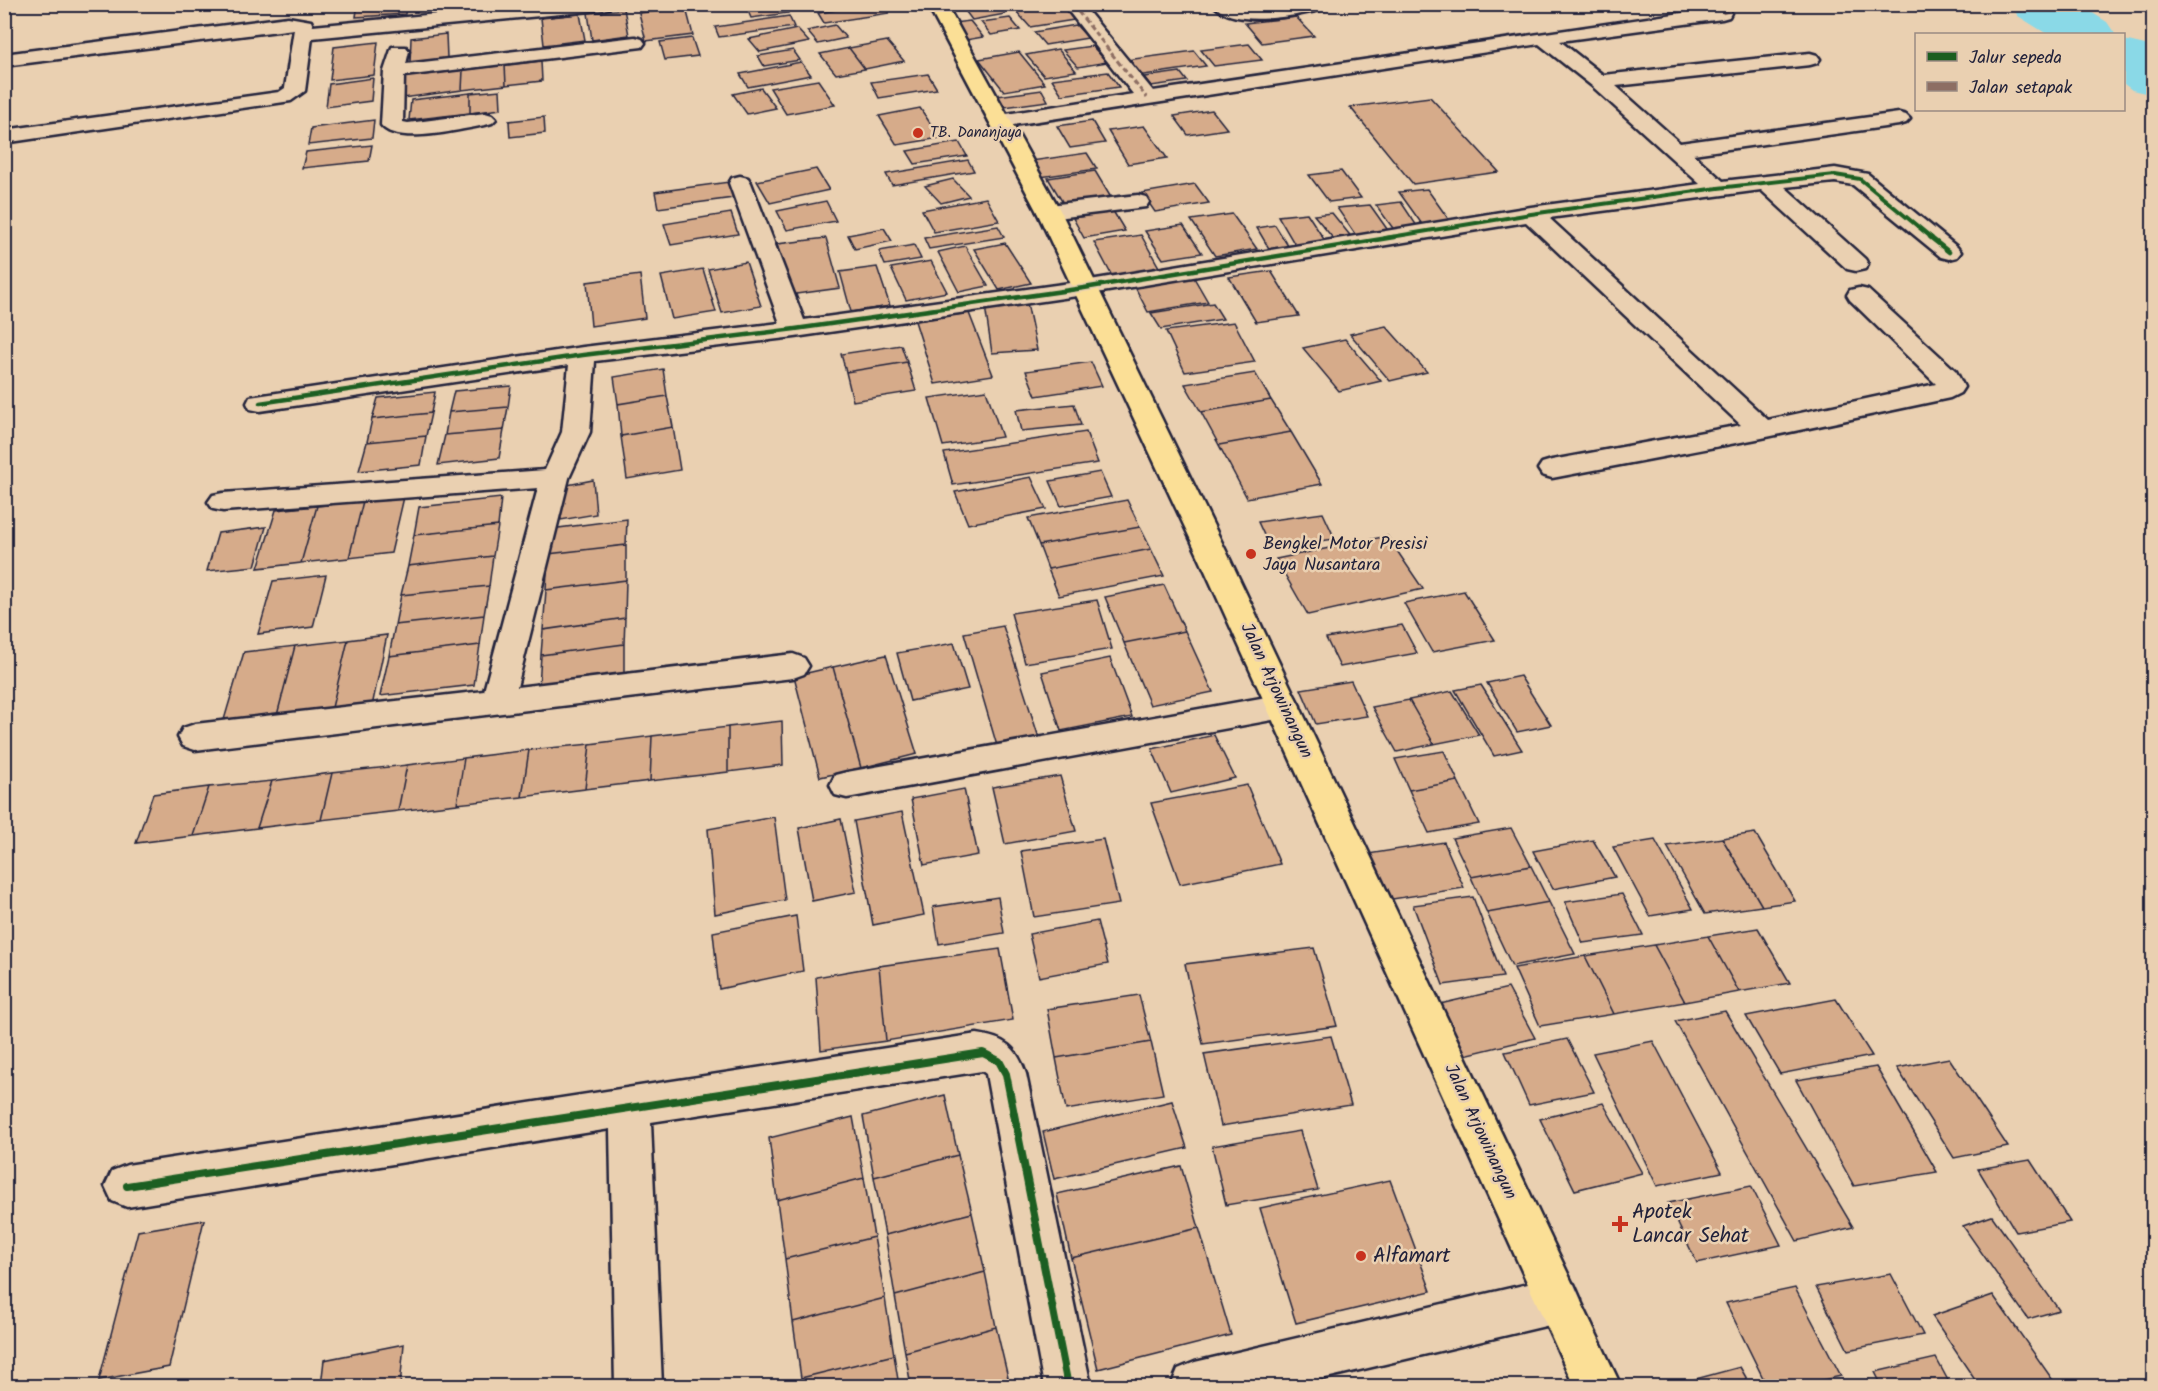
<svg xmlns="http://www.w3.org/2000/svg" width="2158" height="1391" font-family="Kalam,sans-serif">
<rect width="100%" height="100%" fill="#ead0b1"/>
<filter id="ink" filterUnits="userSpaceOnUse"><feTurbulence type="fractalNoise" baseFrequency=".0167" numOctaves="2"/><feDisplacementMap in="SourceGraphic" scale="12" xChannelSelector="R" yChannelSelector="G"/><feConvolveMatrix kernelMatrix="1 2 1 2 8 2 1 2 1" color-interpolation-filters="sRGB"/></filter>
<g filter="url(#ink)">
<path fill="#e0c2a3" d="M356,5H533L354,26Z"/>
<g fill="none" stroke-linecap="round" stroke-linejoin="round">
<path fill="#8ad9e7" fill-rule="evenodd" d="M2010,4H2078L2107,22L2115,34H2047L2018,16Z
M2124,40L2145,45L2154,51V95L2132,90L2124,84Z"/>
</g>
<path fill="#d6ab8a" stroke="#22223b" stroke-width="1.5" d="M358,4H406L405,14L356,17Z
M745,4H785L788,13L751,18Z
M874,4H883L889,13L824,23L818,13Z
M960,4H997L1005,14L972,20Z
M1060,4L1074,20L1030,27L1016,11Z
M686,8L693,35L646,41L639,13Z
M624,9L629,35L592,40L588,13Z
M580,14L585,40L544,45L541,18Z
M789,16L794,27L719,37L715,27Z
M1296,17L1314,36L1262,43L1245,23Z
M1010,18L1020,30L991,35L981,22Z
M970,21L983,37L966,40L953,23Z
M835,25L846,38L818,44L807,31Z
M1076,25L1088,38L1045,45L1034,32Z
M797,29L809,42L760,52L749,39Z
M446,34L447,58L410,63L411,38Z
M692,38L698,56L665,60L660,42Z
M887,41L904,61L865,69L849,48Z
M378,42L374,75L330,80L334,47Z
M1249,44L1262,60L1214,66L1201,50Z
M1092,46L1107,62L1078,67L1063,50Z
M849,48L865,69L836,74L820,54Z
M1058,49L1076,71L1044,76L1026,55Z
M793,50L800,60L764,66L758,56Z
M1194,51L1206,66L1137,76L1126,60Z
M1019,52L1045,84L1004,91L979,59Z
M541,61L542,81L506,85L505,65Z
M801,62L811,75L748,87L740,74Z
M505,65L506,85L462,90L463,70Z
M463,70L462,90L403,98L405,77Z
M1108,72L1119,87L1062,95L1052,79Z
M1180,72L1187,81L1151,86L1144,77Z
M928,74L937,89L879,98L871,82Z
M373,78L371,101L326,107L329,84Z
M818,80L835,105L786,114L770,88Z
M761,88L776,108L747,114L733,94Z
M500,90L501,109L470,113V93Z
M1042,90L1048,101L1004,107L997,96Z
M470,93V113L409,120L411,100Z
M1430,97L1499,172L1413,184L1350,107Z
M920,108L940,138L897,145L879,116Z
M1212,110L1227,129L1188,135L1174,116Z
M544,117L545,133L510,137L509,121Z
M374,120L372,138L308,145L311,128Z
M1092,121L1105,143L1070,148L1057,126Z
M1144,126L1167,158L1128,164L1108,131Z
M959,142L967,156L915,164L907,151Z
M372,145L369,161L302,168L306,152Z
M1087,153L1097,169L1040,177L1031,161Z
M968,160L974,171L892,185L886,174Z
M816,169L829,190L770,203L757,181Z
M1095,171L1113,201L1066,208L1048,178Z
M1341,171L1361,198L1329,202L1309,175Z
M953,179L969,196L941,203L925,186Z
M729,182L733,198L658,208L655,192Z
M1195,184L1209,203L1155,212L1142,193Z
M1427,189L1452,224L1424,227L1399,192Z
M986,198L999,221L934,232L922,210Z
M826,201L836,221L787,230L777,211Z
M1401,202L1419,229L1395,231L1376,205Z
M1370,205L1392,236L1359,240L1337,208Z
M1113,211L1125,231L1084,238L1073,218Z
M731,213L738,234L671,245L664,224Z
M1307,213L1325,241L1295,245L1278,216Z
M1332,213L1353,239L1336,242L1314,215Z
M1232,214L1257,249L1215,256L1191,220Z
M1183,225L1202,253L1163,259L1145,231Z
M1275,225L1290,249L1271,252L1257,228Z
M998,226L1004,237L929,249L924,238Z
M884,228L892,241L855,249L848,235Z
M1141,235L1160,269L1112,276L1094,242Z
M826,238L840,288L789,295L777,244Z
M1005,243L1031,283L999,290L974,249Z
M914,245L921,259L885,265L879,251Z
M965,246L988,286L959,292L938,252Z
M931,261L947,292L906,300L891,268Z
M746,262L761,306L722,313L708,269Z
M877,267L890,306L851,312L840,272Z
M703,269L716,312L672,319L661,276Z
M1271,271L1299,316L1256,322L1229,277Z
M640,275L645,318L591,326L587,282Z
M1193,276L1208,302L1148,312L1134,285Z
M1027,303L1037,350L992,353L985,306Z
M1213,303L1223,319L1161,329L1151,313Z
M969,313L993,375L935,384L915,321Z
M1234,322L1255,362L1185,372L1166,331Z
M1386,326L1427,372L1390,381L1350,334Z
M1345,339L1381,381L1339,391L1303,348Z
M901,345L907,362L846,372L841,354Z
M907,362L916,391L853,401L846,372Z
M1091,362L1102,386L1036,396L1026,371Z
M663,369L667,396L618,404L614,377Z
M1255,373L1271,400L1201,412L1185,384Z
M511,386L508,407L449,412L454,391Z
M986,390L1002,437L943,446L929,398Z
M435,392L431,413L372,419L378,398Z
M667,396L673,427L621,436L618,404Z
M1271,400L1291,432L1219,445L1201,412Z
M1074,404L1081,425L1021,431L1016,410Z
M508,407L504,430L445,435L449,412Z
M431,413L426,436L367,442L372,419Z
M673,427L680,470L627,479L621,436Z
M504,430L499,458L438,465L445,435Z
M1086,432L1098,463L953,485L944,453Z
M1291,432L1322,484L1247,498L1219,445Z
M426,436L421,465L359,471L367,442Z
M1100,472L1111,497L1061,506L1050,481Z
M1031,477L1046,509L968,524L955,492Z
M593,480L596,514L561,520L557,487Z
M404,497L391,553L349,558L363,501Z
M501,498L498,526L414,535L419,507Z
M1127,500L1140,527L1039,545L1028,518Z
M363,501L349,558L301,563L317,506Z
M317,506L301,563L258,568L276,510Z
M1323,513L1335,539L1270,548L1258,522Z
M627,519L626,545L548,554L551,529Z
M498,526L493,556L408,566L414,535Z
M266,527L255,566L207,571L218,533Z
M1140,527L1151,549L1048,569L1039,545Z
M1387,536L1423,589L1308,615L1276,559Z
M626,545V580L546,590L548,554Z
M1151,549L1164,576L1059,596L1048,569Z
M493,556L489,586L401,595L408,566Z
M326,575L313,627L258,634L273,581Z
M626,580L625,618L543,630L546,590Z
M1164,585L1185,631L1124,643L1105,597Z
M489,586L484,615L395,625L401,595Z
M1464,591L1495,640L1432,652L1404,603Z
M1097,600L1112,649L1025,663L1011,613Z
M484,615L480,645L389,656L395,625Z
M625,618L624,644L541,655L543,630Z
M1402,625L1417,653L1340,667L1326,638Z
M1003,626L1039,738L997,746L964,633Z
M1185,631L1213,692L1150,705L1124,643Z
M387,635L371,711L330,716L348,640Z
M348,640L330,716L275,723L295,646Z
M954,643L968,689L910,701L897,653Z
M624,644V677L539,688L541,655Z
M480,645L474,685L380,696L389,656Z
M295,646L275,723L221,730L244,652Z
M886,655L917,754L861,768L833,667Z
M1110,658L1132,717L1061,731L1042,672Z
M833,667L861,768L820,777L794,676Z
M1520,676L1551,725L1517,732L1487,683Z
M1351,681L1367,716L1316,724L1301,689Z
M1481,685L1522,750L1494,756L1455,690Z
M1452,691L1479,735L1434,744L1409,700Z
M1409,700L1434,744L1397,752L1372,707Z
M782,721L783,765L728,772V727Z
M728,727V772L650,781L652,736Z
M1214,735L1235,778L1171,793L1152,749Z
M652,736L650,781L585,789L590,744Z
M590,744L585,789L522,797L529,750Z
M529,750L522,797L457,804L464,758Z
M1444,751L1458,781L1409,790L1395,759Z
M464,758L457,804L398,811L407,765Z
M407,765L398,811L321,820L332,773Z
M332,773L321,820L257,828L272,781Z
M1060,776L1076,831L1005,844L992,787Z
M272,781L257,828L193,836L209,787Z
M1458,781L1479,824L1429,833L1409,790Z
M1247,785L1280,864L1180,884L1151,803Z
M209,787L193,836L136,843L153,794Z
M964,789L978,855L924,865L911,799Z
M902,812L924,915L873,925L854,821Z
M774,817L785,900L715,914L708,829Z
M841,819L856,892L812,901L799,828Z
M1511,828L1531,866L1471,877L1452,838Z
M1755,833L1795,901L1762,906L1722,838Z
M1722,838L1762,906L1705,914L1667,846Z
M1103,839L1119,904L1034,917L1021,851Z
M1593,840L1615,877L1553,889L1533,851Z
M1655,840L1693,909L1650,916L1613,847Z
M1444,842L1464,888L1386,900L1368,854Z
M1531,866L1549,902L1487,913L1471,877Z
M1622,894L1643,935L1583,943L1565,902Z
M998,897L1004,933L939,944L933,907Z
M1473,897L1503,977L1443,985L1413,905Z
M1549,902L1575,954L1512,966L1487,913Z
M796,916L803,971L719,989L713,932Z
M1097,921L1108,964L1039,977L1029,934Z
M1758,928L1790,983L1739,992L1708,936Z
M1708,936L1739,992L1685,1002L1654,945Z
M1654,945L1685,1002L1614,1014L1585,956Z
M1314,948L1337,1026L1203,1044L1185,964Z
M1000,949L1013,1020L886,1041L879,966Z
M1585,956L1614,1014L1540,1026L1514,968Z
M879,966L886,1041L821,1050L816,977Z
M1508,988L1535,1038L1465,1055L1440,1004Z
M1139,995L1151,1042L1056,1058L1047,1009Z
M1836,999L1872,1056L1780,1074L1746,1016Z
M1725,1011L1853,1227L1797,1241L1675,1021Z
M1331,1036L1351,1105L1221,1126L1204,1054Z
M1567,1039L1594,1092L1529,1105L1505,1052Z
M1653,1041L1722,1172L1657,1186L1593,1053Z
M1151,1042L1163,1094L1066,1110L1056,1058Z
M1949,1058L2008,1147L1954,1158L1897,1068Z
M1876,1067L1937,1172L1854,1186L1796,1080Z
M945,1095L958,1155L874,1177L863,1116Z
M1172,1101L1187,1148L1054,1179L1043,1132Z
M1603,1103L1642,1173L1575,1190L1540,1119Z
M853,1117L864,1178L777,1200L769,1138Z
M1300,1131L1318,1190L1226,1205L1212,1146Z
M958,1155L972,1213L885,1235L874,1177Z
M2030,1160L2070,1222L2016,1232L1978,1169Z
M1181,1166L1199,1228L1071,1258L1057,1194Z
M864,1178L874,1237L785,1259L777,1200Z
M1390,1180L1431,1291L1296,1323L1260,1208Z
M1751,1186L1781,1245L1697,1263L1668,1203Z
M972,1213L985,1272L895,1296L885,1235Z
M1992,1216L2059,1310L2028,1319L1963,1226Z
M204,1220L169,1367L99,1380L138,1231Z
M1199,1228L1231,1335L1098,1369L1071,1258Z
M874,1237L885,1298L793,1322L785,1259Z
M985,1272L996,1327L905,1352L895,1296Z
M1891,1274L1923,1335L1848,1350L1816,1287Z
M1795,1288L1841,1376L1796,1386H1767L1726,1303Z
M1993,1295L2057,1386H1979L1932,1316Z
M885,1298L894,1355L801,1378L793,1322Z
M996,1327L1010,1386H911L905,1352Z
M404,1344L400,1386H321L324,1360Z
M894,1355L899,1386H802L801,1378Z
M1936,1358L1951,1386H1882L1875,1372Z
M1740,1367L1751,1386H1670Z
M1460,1379L1462,1386H1422Z"/>
<g fill="none" stroke-linecap="round" stroke-linejoin="round">
<g stroke="#22223b" stroke-width="5">
<path id="minor" d="M539,4H611L609,8L602,10L312,38L305,91L291,101L4,143V130L279,92L285,88L294,29L4,66V54L288,17L311,21L313,26Z
M1063,4H1082L1153,91L1722,7L1729,9L1731,13L1729,17L1722,19L1560,41L1603,75L1810,53L1817,55L1820,59L1817,63L1810,65L1616,86L1680,143L1899,113L1906,115L1910,119L1906,123L1899,125L1693,154L1723,181L1835,168L1868,174L1957,247L1961,252L1957,257L1949,259L1941,257L1853,185L1835,182L1785,187L1865,259L1868,264L1865,269L1856,271L1847,269L1761,190L1549,218L1768,420L1936,384L1850,300L1847,295L1850,290L1859,288L1868,290L1956,371L1964,387L1960,393L1950,398L1762,438L1552,478L1542,475L1538,469L1542,463L1552,460L1741,425L1526,222L1084,295L795,337L595,361L590,432L569,478L517,687L793,654L804,658L809,666L804,674L793,678L195,750L183,746L178,737L183,728L195,724L484,691L538,488L223,511L213,509L208,502L213,495L223,493L545,470L562,432L569,365L260,411L250,409L247,403L250,397L583,347L780,323L729,183L732,178L740,176L748,178L751,183L804,320L1084,281L1531,207L1700,184L1592,86L1539,44L1000,127L993,125L989,121L993,117L1000,115L1133,94Z
M1213,4L1255,7L1330,4L1328,8C1301,15 1232,30 1213,4Z
M635,37L642,39L645,43L642,47L404,76L403,122L408,123L485,113L492,115L496,119L492,123L485,125C462,129 396,146 381,125L384,71L392,47H406L409,51L406,64Z
M1138,195L1146,197L1149,202L1146,207L1049,219L1041,217L1037,212L1041,207L1049,205Z
M1283,694L1295,697L1300,706L1295,715L1283,718L847,798L835,795L830,785L835,775L847,772Z
M977,1034C1005,1038 1017,1047 1026,1074L1091,1386H1044L986,1074L982,1071L651,1122L662,1386H615L610,1129L127,1207L112,1201L105,1186L112,1171L127,1165Z
M1558,1277L1574,1284L1581,1300L1574,1316L1558,1323L1292,1386H1171L1178,1369L1195,1362Z"/>
</g>
<g stroke="#22223b" stroke-width="5">
<path id="major" d="M927,4H946L1061,212L1227,553L1621,1386H1574L1197,553L1037,212Z"/>
</g>
<use href="#minor" fill="#ead0b1" fill-rule="evenodd"/>
<use href="#major" fill="#fbdf96" fill-rule="evenodd"/>
<path stroke="#8d6e63" stroke-width="3" stroke-dasharray="6 3" stroke-linecap="butt" d="M1072,4L1147,98
M1722,4L1728,11L1722,13"/>
<g stroke="#ead0b1" stroke-width="6">
<path id="cycleway-far2" d="M1385,238L1531,214L1718,188L1835,175L1860,179L1932,238"/>
</g>
<g stroke="#ead0b1" stroke-width="8">
<path id="cycleway-far1" d="M1930,237L1949,252
M260,403L583,355L795,329L1084,288L1394,237"/>
</g>
<g stroke="#ead0b1" stroke-width="11">
<path id="cycleway" d="M127,1186L983,1053L999,1061L1006,1074L1068,1386"/>
</g>
<use href="#cycleway-far2" stroke="#1b5e20" stroke-width="4"/>
<use href="#cycleway-far1" stroke="#1b5e20" stroke-width="4.5"/>
<use href="#cycleway" stroke="#1b5e20" stroke-width="8"/>
</g>
</g>
<g fill="#c8321e" stroke="#ead0b1" stroke-width="2">
<circle cx="918" cy="133" r="6"/>
<circle cx="1251" cy="554" r="6"/>
<path d="M1617 1215h6v6h6v6h-6v6h-6v-6h-6v-6h6z"/>
<circle cx="1361" cy="1256" r="6"/>
</g>
<g text-anchor="middle" dominant-baseline="central" stroke-width="5" stroke-linejoin="round" paint-order="stroke">
<g font-size="15" fill="#22223b" stroke="#ead0b1" text-anchor="start">
<text x="930" y="133">TB. Dananjaya</text>
</g>
<g font-size="18" fill="#22223b" stroke="#ead0b1" text-anchor="start">
<text x="1263" y="544">Bengkel Motor Presisi<tspan x="1263" dy="21">Jaya Nusantara</tspan></text>
</g>
<g font-size="18" fill="#22223b" stroke="#ead0b1">
<text transform="translate(1276 691) rotate(65)">Jalan Arjowinangun</text>
<text transform="translate(1480 1132) rotate(65)">Jalan Arjowinangun</text>
</g>
<g font-size="21" fill="#22223b" stroke="#ead0b1" text-anchor="start">
<text x="1632" y="1212">Apotek<tspan x="1632" dy="24">Lancar Sehat</tspan></text>
<text x="1373" y="1256">Alfamart</text>
</g>
</g>
<rect width="2158" height="1391" fill="none" stroke="#ead0b1" stroke-width="24"/>
<rect x="12" y="12" width="2134" height="1367" fill="none" stroke="#22223b" stroke-width="2" filter="url(#ink)"/>
<rect x="1915" y="33" width="210" height="78" fill="#ead0b1" stroke="#9a8a82" stroke-width="1.5"/>
<rect x="1927" y="52" width="30" height="9" fill="#1b5e20" stroke="#9a8a82" stroke-width="1.5"/>
<text x="1969" y="63" font-size="18" fill="#22223b">Jalur sepeda</text>
<rect x="1927" y="82" width="30" height="9" fill="#8d6e63" stroke="#9a8a82" stroke-width="1.5"/>
<text x="1969" y="93" font-size="18" fill="#22223b">Jalan setapak</text>
</svg>
